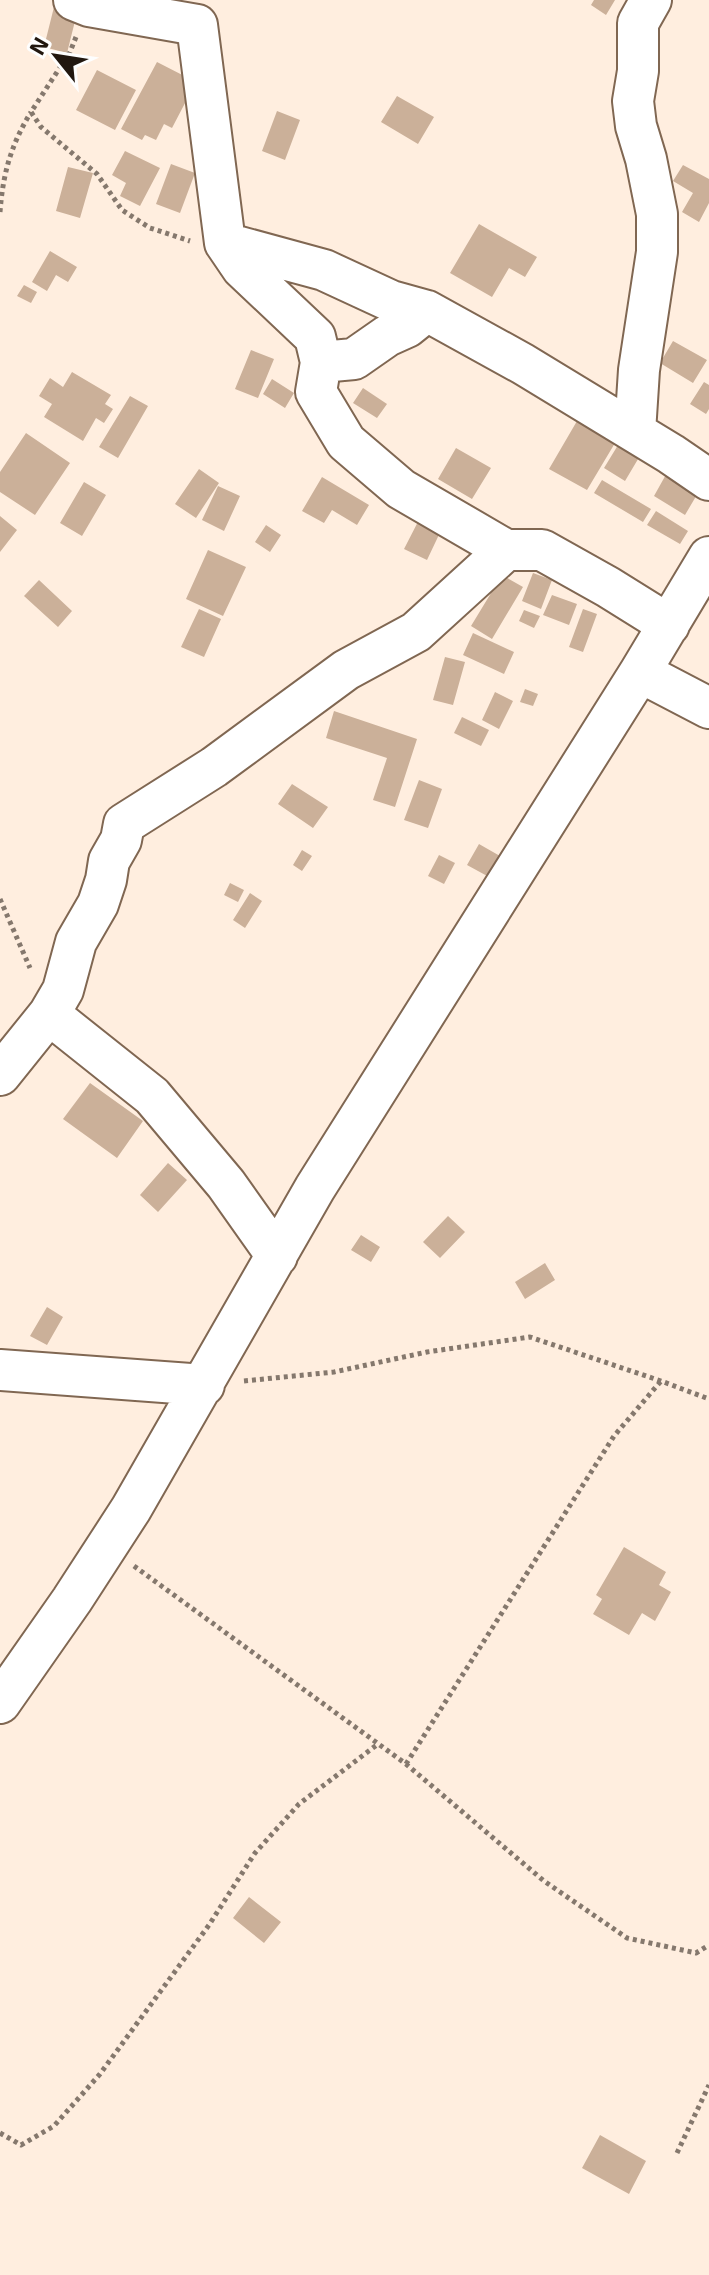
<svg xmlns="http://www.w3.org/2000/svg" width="709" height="2275" font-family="'Exo 2',sans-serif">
<rect width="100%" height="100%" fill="#ffeedf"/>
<path fill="#cbb099" d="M594,0H615L606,15L591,5Z
M54,7L77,13L67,53L44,47Z
M157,62L196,82L172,128L164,124L156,140L145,135L142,140L121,129Z
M97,70L136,90L115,130L76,110Z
M397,96L434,117L418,144L381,122Z
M277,111L300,120L285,160L262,151Z
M125,151L160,168L140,206L120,196L126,183L112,175Z
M171,164L195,173L180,213L156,204Z
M683,165L709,179V203L699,222L682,212L693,193L673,181Z
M68,167L93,173L80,218L56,211Z
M479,224L537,257L525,277L509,268L492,297L450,273Z
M50,251L77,267L68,282L56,275L47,291L32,282Z
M24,285L37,292L31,303L17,296Z
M673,341L707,360L693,383L660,363Z
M251,350L274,359L258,398L235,389Z
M72,372L111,395L105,404L113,409L104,423L96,418L83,441L44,417L52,404L39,396L50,378L63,387Z
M272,379L294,393L285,408L263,394Z
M704,382L709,385V409L706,414L690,404Z
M363,388L387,404L377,418L353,403Z
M130,396L148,406L118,458L99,447Z
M577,421L615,443L587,490L549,469Z
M626,432L647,444L625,481L604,468Z
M26,433L70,463L35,515L0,492V472Z
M456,448L491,468L472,499L438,479Z
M673,462L705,481L685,515L654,496Z
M199,469L219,483L196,518L175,504Z
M322,477L369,505L357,525L332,510L324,523L302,511Z
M602,480L651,509L643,522L594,493Z
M84,482L106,495L82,536L60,523Z
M218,486L240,496L224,531L202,520Z
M656,511L688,531L680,544L647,525Z
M423,512L445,522L427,560L404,549Z
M0,516L17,530L0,552Z
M266,525L281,535L270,552L255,542Z
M208,550L246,567L223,616L186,599Z
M533,573L552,580L541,609L522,601Z
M502,575L523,587L492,639L471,626Z
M39,580L72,611L58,627L24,596Z
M552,595L577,604L569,625L543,615Z
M199,609L221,619L204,657L181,647Z
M583,609L597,614L583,652L569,647Z
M524,610L540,616L534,628L519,621Z
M473,633L514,652L504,674L463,655Z
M445,657L465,662L453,705L433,700Z
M525,689L538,694L533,706L520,702Z
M495,692L513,701L499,729L482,720Z
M334,711L417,739L395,807L373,800L387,758L326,738Z
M462,717L489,730L481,746L454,733Z
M419,780L442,789L428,828L404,820Z
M292,784L328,807L313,828L278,804Z
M479,844L500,856L489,877L467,865Z
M302,850L312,856L302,871L293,865Z
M439,855L455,863L444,884L428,876Z
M230,883L244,890L238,902L224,895Z
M250,893L262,901L245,928L233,920Z
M90,1083L143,1121L117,1158L63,1119Z
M168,1163L187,1180L158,1212L140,1195Z
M448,1216L465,1232L440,1258L423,1242Z
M361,1235L380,1247L371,1262L351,1250Z
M545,1263L555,1280L525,1299L515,1282Z
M47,1307L63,1317L47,1345L30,1336Z
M624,1547L666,1572L659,1585L671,1592L655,1621L642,1613L629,1635L593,1614L602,1599L596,1595Z
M249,1897L281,1922L264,1943L233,1918Z
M600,2135L646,2161L629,2194L582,2168Z"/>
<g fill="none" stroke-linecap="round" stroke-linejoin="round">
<g stroke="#806752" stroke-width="44">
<path id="street" d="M74,0L89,6L197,25L225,243L242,268L315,337L321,362L316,392L346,442L401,489L506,550
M225,243L324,270L391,301L427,311L523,364L671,454L709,480
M321,362L354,359L387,336L407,327L427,311
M635,432L639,370L657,252V214L646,159L636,126L633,101L638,71V23L651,0
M640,672L709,708
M49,1014L152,1096L226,1184L277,1256
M0,1075L49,1014L63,990L76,942L98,904L106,880L109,861L121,840L124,824L214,767L346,670L416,632L506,550H542L608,587L669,625
M0,1370L204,1385
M0,1703L72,1600L131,1509L315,1188L640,672L709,557"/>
</g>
<path stroke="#85786d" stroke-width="5" stroke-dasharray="4 4" stroke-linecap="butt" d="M76,37L70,52L31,112L41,127L97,174L122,210L150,228L190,241
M0,212C3,173 11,145 31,112
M0,899L30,968
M244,1381L334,1372L427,1352L530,1337L661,1381L709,1399
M134,1566L406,1764L544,1881L627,1938L696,1953L709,1945
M406,1764L614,1436L661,1381
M0,2133L21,2145L54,2126L100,2074L209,1925L255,1853L299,1804L378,1744
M677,2153L709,2085"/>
<use href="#street" stroke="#fff" stroke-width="40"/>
</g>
<g transform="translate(56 56) rotate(300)" stroke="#fefefe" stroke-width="6" paint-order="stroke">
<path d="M0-6L14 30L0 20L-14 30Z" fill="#21170f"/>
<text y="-12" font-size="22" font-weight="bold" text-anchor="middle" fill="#21170f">N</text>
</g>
</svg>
